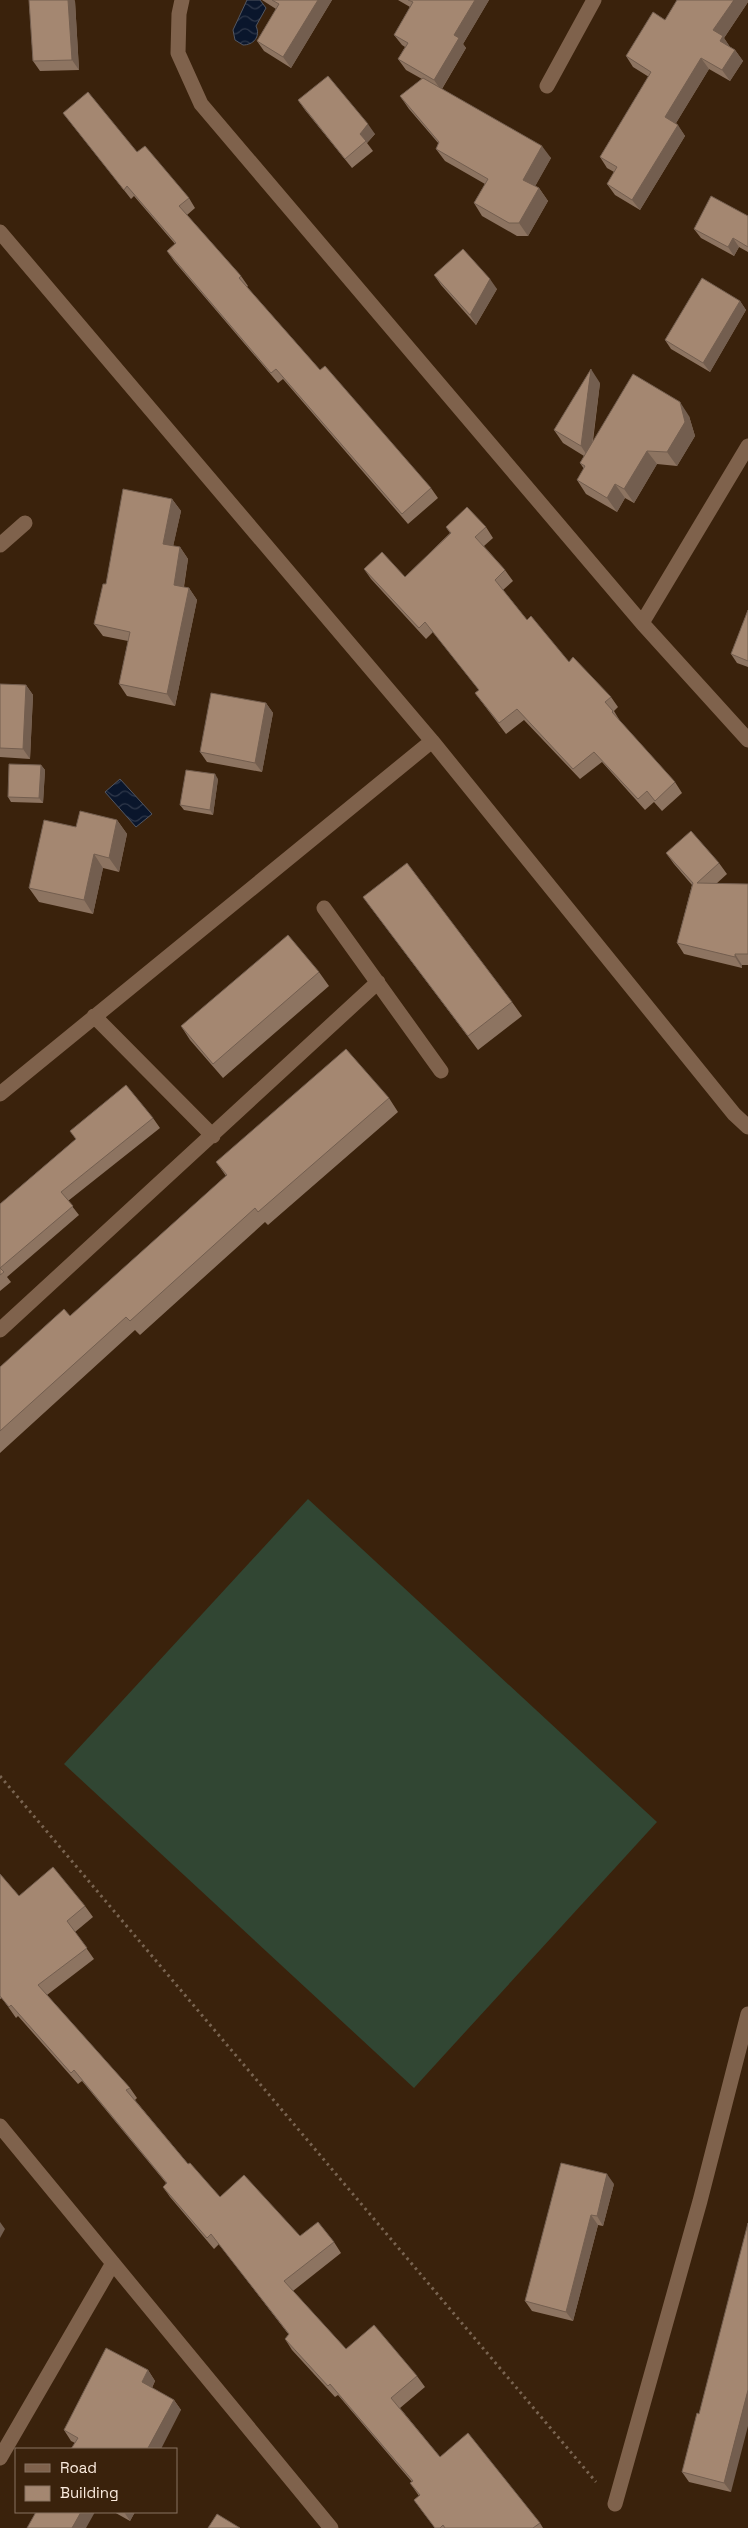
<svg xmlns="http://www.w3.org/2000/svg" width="748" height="2528" font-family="'Space Grotesk',sans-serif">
<defs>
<pattern id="water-waves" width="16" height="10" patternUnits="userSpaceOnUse" patternTransform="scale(1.25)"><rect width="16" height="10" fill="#0a162c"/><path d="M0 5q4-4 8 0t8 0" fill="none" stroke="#2f384a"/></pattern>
</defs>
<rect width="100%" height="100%" fill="#3a220c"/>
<path fill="#314633" d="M308,1499L657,1822L414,2088L64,1764Z"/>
<path fill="url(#water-waves)" stroke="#525661" d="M247,0H260L266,8L256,26C261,37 253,45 243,45L235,40L233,30Z
M120,779L152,814L136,827L105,792Z"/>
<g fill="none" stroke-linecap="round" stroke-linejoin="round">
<path stroke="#796451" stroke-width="3" stroke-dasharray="2.5 4" stroke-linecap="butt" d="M0,1776L596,2482"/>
<path stroke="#7f624c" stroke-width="15" d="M182,0L179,14L178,53L201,104L642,623L748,740
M547,86L594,0
M0,232L432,741L734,1114L748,1127
M0,545L25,523
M642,623L748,446
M324,908L441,1071
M94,1016L213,1136
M0,1094L432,741
M0,1330L378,982
M0,2126L331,2528
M0,2458L113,2263
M615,2504L700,2201L748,2014"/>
</g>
<path fill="#8d7461" d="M29,0H74L75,1L79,70L40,71L33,61Z
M262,0H332L291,68L264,51L257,41L276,9Z
M398,0H489L463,44L466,48L442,89L551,158L535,186L539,188L548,201L528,236H517L482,216L474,203L485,184L445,161L436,149L439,144L409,109L400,96L422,79L406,70L398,59L405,47L402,45L394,35L410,7Z
M748,0V2L724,38L730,47L735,50L743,61L730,81L709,69L676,123L685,136L640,210L615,195L607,184L614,172L607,168L600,157L649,77L633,67L626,56L665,20Z
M298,100L375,134L367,143L373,151L352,168L305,110Z
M63,113L137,152L189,198L195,208L187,215L241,276L248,286L247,287L320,370L431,488L438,498L408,524L283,379L278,383L174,261L167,251L175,244L134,196L131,199Z
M748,216V252L739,247L734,256L701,238L694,229Z
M434,275L497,289L476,325L441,285Z
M740,301L746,310L710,372L671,349L665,340Z
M600,383L593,441L689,416L695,436L677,466L657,464L634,503L625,498L617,512L586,494L577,480L584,469L580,463L584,456L563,443L554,430Z
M172,499L181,511L173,546L180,547L188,559L184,587L189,588L197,600L175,706L127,696L119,684L128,641L103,636L94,624L106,584Z
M446,527H486L493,538L484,546L505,570L513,581L503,590L527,620L569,662L611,697L618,707L614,711L620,721L675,782L682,793L662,811L654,802L645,810L602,762L580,779L524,720L506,734L475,693L479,690L433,632L426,639L371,579L364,569L405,577L450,533Z
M748,610V667L737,663L731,654Z
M0,684L26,685L33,695L30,759L0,757Z
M266,703L273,713L262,772L207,762L200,752Z
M41,765L45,770L43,803L11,802L8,797Z
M218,779L213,815L184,810L180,805Z
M117,820L127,834L119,872L103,868L93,914L39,902L29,888L76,827Z
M666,853L719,863L727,874L716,884H748V965H742V968L684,954L677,943L692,885L674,864Z
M363,897L512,1002L522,1016L478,1050Z
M319,972L329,986L223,1078L190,1040L181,1026Z
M389,1098L398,1112L268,1225L265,1222L140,1335L135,1330L0,1453V1367L70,1316L226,1176L216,1162Z
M153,1118L160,1128L68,1201L79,1215L7,1277L11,1282L0,1291V1204L76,1139L70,1131Z
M0,1874L19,1896L85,1906L93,1917L75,1932L94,1959L47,1995L130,2088L137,2098L135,2100L188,2164L220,2197L300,2236L334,2242L341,2253L293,2291L346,2349L417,2376L425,2387L400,2408L440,2457L540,2523L543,2528H435L414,2500L419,2496L410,2483L412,2482L338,2395L335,2397L292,2350L285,2339L289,2335L219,2244L214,2249L170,2197L163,2187L166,2183L82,2081L78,2084L18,2016L16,2018L2,1998L0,1999Z
M614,2184L603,2226L598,2225L573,2321L532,2311L525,2301Z
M148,2370L155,2381L152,2388L174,2400L181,2410L75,2443L71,2441L64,2430Z
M699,2414L731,2492L689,2482L682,2472Z
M114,2512H135L130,2521Z"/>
<path fill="#735e4f" d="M68,0H74L75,1L79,70L72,60Z
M318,0H332L291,68L283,57Z
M475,0H489L463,44L466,48L441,90L434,80L454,35Z
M734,0H748V2L724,38L730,47L728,52L713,30Z
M735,50L743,61L730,81L722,70Z
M701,58L709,69L673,128L665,117Z
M368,124L375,134L367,143L360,134Z
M678,125L685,136L640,210L632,200Z
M542,146L551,158L532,192L523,180Z
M539,188L548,201L528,236L519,223Z
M733,238L739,247L734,256L728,247Z
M490,279L497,289L476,325L470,315Z
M740,301L746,310L710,372L703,363Z
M591,369L600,383L590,460L581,446Z
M680,402L689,416L695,436L677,466L667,452Z
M647,451L657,464L634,503L624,489Z
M615,484L625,498L617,512L607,498Z
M172,499L181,511L171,556L163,544Z
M180,547L188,559L182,597L174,585Z
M189,588L197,600L175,706L167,694Z
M26,685L33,695L30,759L23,749Z
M266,703L273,713L262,772L255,763Z
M41,765L45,770L43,803L39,798Z
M215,774L218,779L213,815L210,810Z
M117,820L127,834L119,872L109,858Z
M94,854L103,868L93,914L84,900Z
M735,954L742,965V968L735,957Z
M607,2174L614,2184L603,2226L597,2216Z
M591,2215L598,2225L573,2321L566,2312Z
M0,2222L5,2229L0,2238Z
M148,2370L155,2381L149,2393L142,2382Z
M748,2390V2426L731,2492L724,2483Z
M174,2400L181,2410L161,2449H149L148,2448Z
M81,2512H95L86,2528H72Z
M124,2512H135L130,2521Z"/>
<path fill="#a48771" stroke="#735e4f" d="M29,0H68L72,60L33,61Z
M272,0H318L283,57L257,41L279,4Z
M408,0H475L454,35L459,38L434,80L398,59L408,43L394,35L413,2Z
M677,0H734L713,30L723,36L720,41L735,50L722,70L701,58L665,117L678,125L632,200L607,184L617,167L600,157L651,72L626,56L653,12L665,20Z
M328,76L368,124L360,134L366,141L345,159L298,100Z
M423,78L542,146L523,180L539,188L519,223H509L474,203L488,179L436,149L439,142L400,96Z
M88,92L137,152L145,146L189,198L179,206L241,276L239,278L320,370L325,366L431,488L402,514L276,369L271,373L167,251L176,243L127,186L124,190L63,113Z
M711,196L748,216V247L733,238L728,247L694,229Z
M463,249L490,279L470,315L434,275Z
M702,278L740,301L703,363L665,340Z
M591,369L581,446L554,430Z
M633,374L680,402L685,422L667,452L647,451L624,489L615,484L607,498L577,480L585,466L580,463Z
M123,489L172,499L163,544L180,547L174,585L189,588L167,694L119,684L130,632L94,624L103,584H106Z
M467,507L486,527L475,537L505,570L495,580L527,620L531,616L569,662L573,657L611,697L605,702L613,711L612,712L675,782L655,801L647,791L638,799L594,752L573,769L517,709L499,723L475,693L479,690L425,622L419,628L364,569L382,552L405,577L451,533L446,527Z
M748,610V661L731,654Z
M0,684L26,685L23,749L0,748Z
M211,693L266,703L255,763L200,752Z
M9,764L41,765L39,798L8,797Z
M186,770L215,774L210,810L180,805Z
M80,811L117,820L109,858L94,854L84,900L29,888L44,820L76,827Z
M691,831L719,863L697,883L748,884V954H735V957L677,943L693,883L666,853Z
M407,863L512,1002L468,1036L363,897Z
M288,935L319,972L213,1064L181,1026Z
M346,1049L389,1098L258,1212L255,1208L130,1321L126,1317L0,1431V1367L64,1309L70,1316L227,1175L216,1162Z
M126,1085L153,1118L61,1192L73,1206L0,1268L4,1272L0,1275V1204L76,1139L70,1131Z
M53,1867L85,1906L67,1921L87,1948L38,1985L130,2088L126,2090L188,2164L190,2163L220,2197L244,2175L300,2236L318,2222L334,2242L284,2281L346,2349L374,2325L417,2376L391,2398L440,2457L468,2433L540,2523L533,2528H445L443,2525L440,2528H435L414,2500L420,2495L410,2483L413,2481L330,2384L328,2386L285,2339L289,2334L211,2234L207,2238L163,2187L167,2183L74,2070L71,2073L11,2005L9,2007L0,1996V1874L19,1896Z
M561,2163L607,2174L597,2216L591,2215L566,2312L525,2301Z
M748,2223V2390L724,2483L682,2472L697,2413L699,2414Z
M106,2348L148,2370L142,2382L174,2400L148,2448L150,2449H71L78,2438L64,2430Z
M36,2512H81L72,2528H27Z
M217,2514L240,2528H208Z"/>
<rect x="15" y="2448" width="162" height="65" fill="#3a220c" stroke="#877260"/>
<rect x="25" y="2464" width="25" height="8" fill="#7f624c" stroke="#877260"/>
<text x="60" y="2473" font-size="15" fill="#fbebde">Road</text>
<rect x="25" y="2486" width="25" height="15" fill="#a48771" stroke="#877260"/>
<text x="60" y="2498" font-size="15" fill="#fbebde">Building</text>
</svg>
